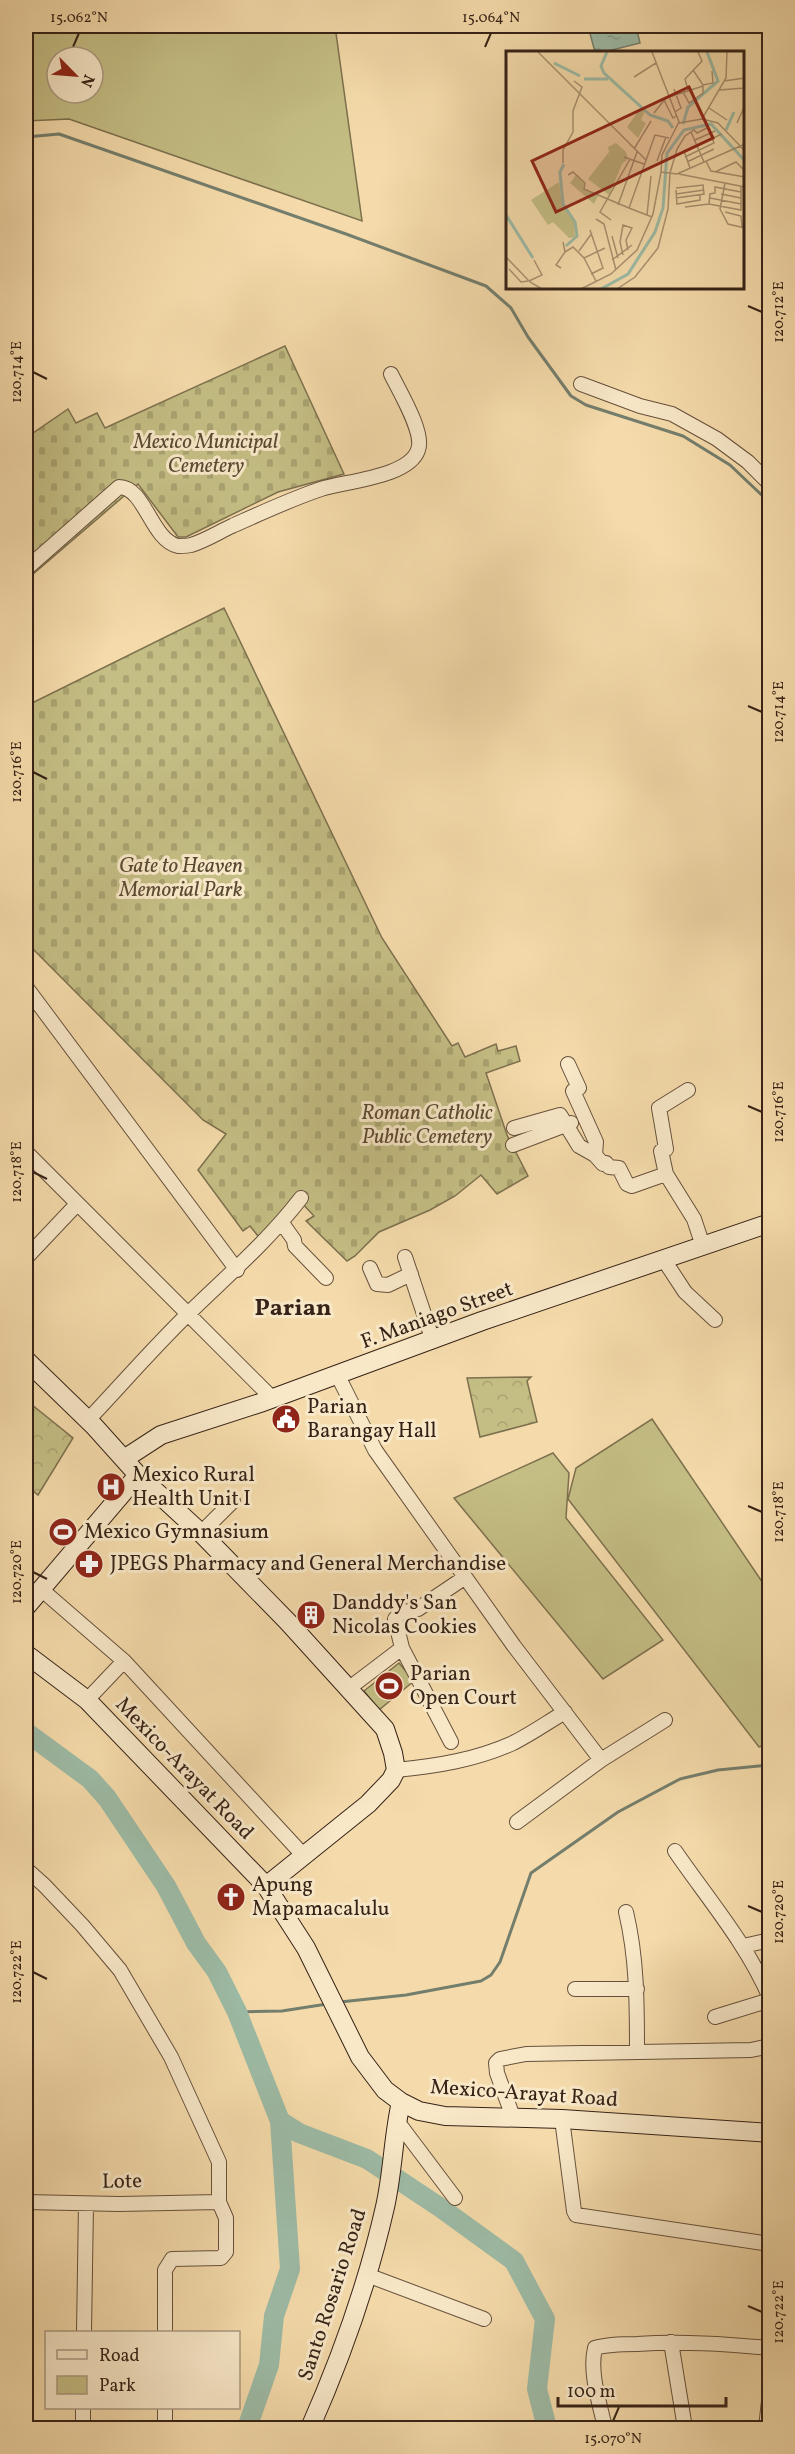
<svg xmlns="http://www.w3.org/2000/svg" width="795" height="2454" font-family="Vollkorn,serif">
<defs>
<pattern id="forest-crowns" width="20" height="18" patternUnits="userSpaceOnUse" patternTransform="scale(1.5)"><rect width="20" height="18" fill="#c4be84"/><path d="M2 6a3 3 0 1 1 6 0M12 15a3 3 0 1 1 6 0" fill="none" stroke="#a9a371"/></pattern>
<pattern id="cemetery-stones" width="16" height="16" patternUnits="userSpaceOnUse" patternTransform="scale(1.5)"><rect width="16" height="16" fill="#c4be84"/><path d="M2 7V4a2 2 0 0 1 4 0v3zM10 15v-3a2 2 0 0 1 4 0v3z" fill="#a9a371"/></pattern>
<pattern id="water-ripples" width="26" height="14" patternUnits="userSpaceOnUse" patternTransform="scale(1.5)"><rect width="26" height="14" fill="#9dbba6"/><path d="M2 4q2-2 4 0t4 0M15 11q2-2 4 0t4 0" fill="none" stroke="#88a08e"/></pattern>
</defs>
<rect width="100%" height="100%" fill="#f5dbab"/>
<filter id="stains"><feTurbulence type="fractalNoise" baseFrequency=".00333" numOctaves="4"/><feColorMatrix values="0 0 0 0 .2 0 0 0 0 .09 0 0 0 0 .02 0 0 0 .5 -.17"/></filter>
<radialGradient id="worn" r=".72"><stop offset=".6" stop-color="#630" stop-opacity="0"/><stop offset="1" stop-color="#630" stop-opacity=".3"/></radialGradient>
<path fill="#c4be84" stroke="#7d704e" stroke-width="1.5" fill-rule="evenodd" d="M26,26H335L362,221L69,119L26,121ZM57,57H93V93H57Z
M652,1419L769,1592V1744L759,1747L568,1499L576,1468Z
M553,1453L569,1473L566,1518L663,1640L603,1679L454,1498Z
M399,1663L414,1681L379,1710L364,1691Z"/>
<path fill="url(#forest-crowns)" stroke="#7d704e" stroke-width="1.5" d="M531,1377L527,1381L537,1422L480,1437L467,1378Z
M26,1400L73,1438L38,1495L26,1485Z"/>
<path fill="url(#cemetery-stones)" stroke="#7d704e" stroke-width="1.5" d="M285,346L344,474L278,492L186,537H178L138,484L26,580V438L68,409L76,423L97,413L105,428Z
M224,608L382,938L452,1046L458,1043L465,1057L496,1044L498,1051L516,1046L520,1061L486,1073L507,1135L528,1176L497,1194L481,1175L455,1196L430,1210L379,1232L355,1256L347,1261L306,1221L314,1216L300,1201L262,1241L250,1226L243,1231L198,1170L226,1134L203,1120L26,942V706Z"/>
<path fill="url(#water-ripples)" stroke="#747e6d" stroke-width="1.5" d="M588,26H636L640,43L604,52H595Z"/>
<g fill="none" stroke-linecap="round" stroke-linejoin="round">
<path stroke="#747e6d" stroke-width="3" d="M26,137L59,134L346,234L486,286L511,308L528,337L571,396L586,405L683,436L730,465L770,503
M340,2002L406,1995L481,1981L491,1975L500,1962L531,1873L618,1812L680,1779L718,1770L770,1765
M237,2012L282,2011L327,2004"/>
<path stroke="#9dbba6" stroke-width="20" d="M26,1732L90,1779L107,1798L166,1886L196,1943L217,1972L237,2012L280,2121L290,2269L274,2316L269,2365L247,2428
M280,2121L299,2133L367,2159L441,2208L514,2261L545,2319L537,2389L547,2428"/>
<g stroke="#66503c" stroke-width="16">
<path id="street" d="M581,384L640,406L672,414L717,439L748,462L770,484
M26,569L119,487C145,487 151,540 178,546C181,546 188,546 191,545C205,541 219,532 232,526C261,513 291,499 321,489C346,481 409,477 418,450C425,433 399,391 391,374
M26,987L237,1270
M568,1064L579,1088L573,1091L596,1142L595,1155L603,1164L606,1163L609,1167L619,1168L627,1184L632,1186L666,1174L694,1219L703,1246
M514,1128L560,1115L579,1146L595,1155
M513,1145L571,1123
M26,1152L272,1398
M666,1174L661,1151L666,1149L659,1108L688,1090
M282,1223L294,1240L295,1246L326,1278
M405,1257L433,1341
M26,1258L77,1204
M664,1260L685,1292L715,1320
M370,1268L377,1284L388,1285L411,1274
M338,1376L375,1450L514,1646L601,1760
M88,1420C122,1384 154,1347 189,1313C228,1275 268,1241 301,1198
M201,1533L233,1501
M42,1590L124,1661L304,1856
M348,1689L402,1648
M87,1700L124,1661
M451,1742L402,1648L395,1619L400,1613L418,1609L464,1578
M396,1770C437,1766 475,1760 513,1743C531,1734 548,1722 565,1712
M517,1822L601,1760L665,1720
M675,1851C708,1899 747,1944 770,1998
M26,1869L44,1885L82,1925L120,1970L171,2057L219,2162V2202L226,2218V2252L221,2258L172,2259L165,2270V2332
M626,1912C637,1958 637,2004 637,2052
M743,1946L770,1940
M575,1989H637
M715,2017L770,2000
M513,2117L497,2073L496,2063L500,2059L526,2054L751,2050L770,2046
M562,2119L574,2211L576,2215L770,2244
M397,2121L455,2198
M26,2202L119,2204L219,2202
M367,2275L484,2319
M84,2332L86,2204
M671,2342L685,2428
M83,2428V2408
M165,2428V2408
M605,2428C600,2404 589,2373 595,2348C608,2344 623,2344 637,2344C682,2341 725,2344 770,2348
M766,2428L770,2392"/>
</g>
<g stroke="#362217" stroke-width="20">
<path id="secondary" d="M26,1360L94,1426L138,1475L201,1533L288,1622L385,1729L393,1753L396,1770L391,1780L368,1804L266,1886
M124,1459L161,1435L260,1403L482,1321L770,1223
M26,1607L138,1475
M26,1654L87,1700L266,1886L306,1948L360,2057L385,2090L401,2102L419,2111L445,2116L562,2119L770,2133
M310,2428C341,2358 368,2282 385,2207C393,2172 393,2137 401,2102"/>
</g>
<use href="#street" stroke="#f8e8c8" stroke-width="14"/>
<use href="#secondary" stroke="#f8e8c8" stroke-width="18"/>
</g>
<path fill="none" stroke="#362217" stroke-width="2" d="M73,47L79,33M485,47L491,33M748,306L762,312M33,372L47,379M748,706L762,712M33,772L47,779M748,1106L762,1112M33,1172L47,1179M748,1506L762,1512M33,1572L47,1579M748,1906L762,1912M33,1972L47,1979M748,2306L762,2312M613,2421L619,2407"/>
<defs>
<g id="civic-disc" transform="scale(1.5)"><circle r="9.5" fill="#8f2418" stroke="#f8e8c8"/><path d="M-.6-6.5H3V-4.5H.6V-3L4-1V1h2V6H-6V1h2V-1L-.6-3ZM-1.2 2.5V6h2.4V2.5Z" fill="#fff"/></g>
<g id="hospital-disc" transform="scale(1.5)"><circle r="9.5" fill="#8f2418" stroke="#f8e8c8"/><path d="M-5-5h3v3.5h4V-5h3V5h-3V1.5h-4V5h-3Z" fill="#fff"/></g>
<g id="stadium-disc" transform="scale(1.5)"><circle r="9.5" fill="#8f2418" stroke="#f8e8c8"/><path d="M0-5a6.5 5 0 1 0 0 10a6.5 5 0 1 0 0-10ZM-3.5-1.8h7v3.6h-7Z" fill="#fff"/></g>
<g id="pharmacy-disc" transform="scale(1.5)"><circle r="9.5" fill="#8f2418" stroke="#f8e8c8"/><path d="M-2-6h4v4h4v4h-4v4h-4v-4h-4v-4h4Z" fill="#fff"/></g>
<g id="building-disc" transform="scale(1.5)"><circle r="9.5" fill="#8f2418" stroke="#f8e8c8"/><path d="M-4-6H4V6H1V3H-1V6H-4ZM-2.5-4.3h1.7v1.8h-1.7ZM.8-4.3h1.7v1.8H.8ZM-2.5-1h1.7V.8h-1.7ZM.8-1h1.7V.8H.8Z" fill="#fff"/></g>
<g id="church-disc" transform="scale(1.5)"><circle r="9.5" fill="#8f2418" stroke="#f8e8c8"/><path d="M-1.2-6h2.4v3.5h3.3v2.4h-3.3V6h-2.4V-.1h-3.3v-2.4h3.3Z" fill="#fff"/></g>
</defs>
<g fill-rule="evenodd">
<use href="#civic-disc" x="286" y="1419"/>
<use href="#hospital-disc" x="111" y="1487"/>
<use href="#stadium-disc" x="63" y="1532"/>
<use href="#pharmacy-disc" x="89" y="1564"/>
<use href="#building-disc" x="311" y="1615"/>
<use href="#stadium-disc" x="389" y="1686"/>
<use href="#church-disc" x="231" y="1897"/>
</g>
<g text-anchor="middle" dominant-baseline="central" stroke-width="6" stroke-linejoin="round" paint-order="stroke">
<g font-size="21" font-style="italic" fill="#5a4932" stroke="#f8e8c8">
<text x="206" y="442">Mexico Municipal<tspan x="206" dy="24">Cemetery</tspan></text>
<text x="181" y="866">Gate to Heaven<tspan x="181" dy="24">Memorial Park</tspan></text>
<text x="427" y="1113">Roman Catholic<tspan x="427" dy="24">Public Cemetery</tspan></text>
</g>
<g font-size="21" fill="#362217" stroke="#f8e8c8">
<text transform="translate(437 1316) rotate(-20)">F. Maniago Street</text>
<text transform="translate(184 1769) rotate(46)">Mexico-Arayat Road</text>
<text transform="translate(524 2094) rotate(4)">Mexico-Arayat Road</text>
<text transform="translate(122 2182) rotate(-1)">Lote</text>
<text transform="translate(333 2295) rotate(-72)">Santo Rosario Road</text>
</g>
<g font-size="21" fill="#362217" stroke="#f8e8c8" text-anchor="start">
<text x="307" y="1407">Parian<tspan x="307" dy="24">Barangay Hall</tspan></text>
<text x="132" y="1475">Mexico Rural<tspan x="132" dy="24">Health Unit I</tspan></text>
<text x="84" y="1532">Mexico Gymnasium</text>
<text x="110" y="1564">JPEGS Pharmacy and General Merchandise</text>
<text x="332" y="1603">Danddy's San<tspan x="332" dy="24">Nicolas Cookies</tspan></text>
<text x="410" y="1674">Parian<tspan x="410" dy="24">Open Court</tspan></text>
<text x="252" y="1885">Apung<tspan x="252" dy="24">Mapamacalulu</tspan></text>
</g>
<g font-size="24" font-weight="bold" fill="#362217" stroke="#f8e8c8">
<text x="293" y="1309">Parian</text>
</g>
</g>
<g transform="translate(506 51)">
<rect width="238" height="238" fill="#f5dbab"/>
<path d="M136,55L139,60L135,69L140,72L132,87L121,76ZM53,131L56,153L68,170L69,186L63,187L47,171L42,174L25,149Z" fill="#c4be84"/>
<path d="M110,92L120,101L122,108L116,113L103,144L82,128L103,101L102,96ZM70,124L79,133L77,137L92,145L88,153L64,132Z" fill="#c4be84"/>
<path fill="none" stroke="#9dbba6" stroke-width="3" d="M101,1L95,15L98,22L144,64L162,70L167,77M48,12L74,25M78,28H102M177,73L182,56L212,30L201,1M220,79L228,61M58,113L54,121L57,153L69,171L71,185L60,195M0,164L27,207M95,238L122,223L149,181L157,157L161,102L178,79L205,73L239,110"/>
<path fill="none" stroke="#a99170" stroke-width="1.5" d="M32,1L140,109M146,1L173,71L156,104L155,122M187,19L197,34L207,32L206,20M128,26L150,12M218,30L239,27M168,38L175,57L169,61M182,39L179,28L196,10L192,1M213,39L239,37M177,41L183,52L197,42V34M158,49L167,67L170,65M203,57L221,69M148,62L160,47L197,35M196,68L220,27L221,1M173,72L196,68L212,72L239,100M231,72L239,54M185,81L198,111M189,89L209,80M128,98L145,70M118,106L138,113M179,106L208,92L204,83M151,110L160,86M200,110L205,120L239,126M181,111L208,98M57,112V99L67,81V60L76,36L68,30M184,117L178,100L216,83M209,121L230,111L239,120M164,122L171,98L179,85L188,79L191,82L203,76M173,123L239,136M62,124L67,121L79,132L78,138L123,157M219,132L214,158L222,173L239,177M170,139L171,153L194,149V144M170,143L198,139M215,143L235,147M170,147L198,143L197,134L170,137M204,147L235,153M203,153L204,143L209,142V136L235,141M112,154L131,101M179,156L203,153L235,159V135M219,161L235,165L236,176M141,164L145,125M146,166L123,157L149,84L163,87M90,168L98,173L110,219M105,169L94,161L124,108M84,179L97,217L85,223M106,185L112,207M57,191L59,201L67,196L78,207L90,230M73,200L86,182M117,204L114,191L117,174L126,177L120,189L122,199M0,206L24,231L36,238M78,207L99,197M106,209L126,194M55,217L50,214L59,201M3,218L15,231L22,230M23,230L36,224L28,209M75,238L105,223L131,199L147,163L155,121L171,123L239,93M111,238L129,226L152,197L162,158L164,122"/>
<path fill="#8f2418" fill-opacity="0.15" stroke="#8f2418" stroke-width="3" d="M183,36L207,87L50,161L26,110Z"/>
<rect width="238" height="238" fill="none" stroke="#362217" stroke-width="3"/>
</g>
<rect width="795" height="2454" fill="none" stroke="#f5dbab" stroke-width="66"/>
<rect x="45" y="2331" width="195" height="78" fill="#f8e8c8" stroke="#aa9981" stroke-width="1.5"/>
<rect x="57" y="2350" width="30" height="9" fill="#f8e8c8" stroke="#aa9981" stroke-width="1.5"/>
<text x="99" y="2361" font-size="18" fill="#362217">Road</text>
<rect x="57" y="2376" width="30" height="18" fill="#c4be84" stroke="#aa9981" stroke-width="1.5"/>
<text x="99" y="2391" font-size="18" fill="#362217">Park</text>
<g transform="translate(75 75) rotate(115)"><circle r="28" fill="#f8e8c8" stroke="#aa9981" stroke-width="1.5"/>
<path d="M0-4.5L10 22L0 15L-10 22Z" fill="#8f2418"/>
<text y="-9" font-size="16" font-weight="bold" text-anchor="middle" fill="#362217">N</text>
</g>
<path d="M558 2397v9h168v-9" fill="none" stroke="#362217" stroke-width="3"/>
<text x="567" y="2397" font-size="18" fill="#362217" stroke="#f8e8c8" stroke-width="4.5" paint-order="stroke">100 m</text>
<rect x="33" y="33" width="729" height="2388" fill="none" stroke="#362217" stroke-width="2"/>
<g font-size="15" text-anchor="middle" fill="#362217">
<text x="79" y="22">15.062°N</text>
<text x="491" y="22">15.064°N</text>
<text transform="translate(778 312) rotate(-90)" y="5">120.712°E</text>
<text transform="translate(16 372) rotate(-90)" y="5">120.714°E</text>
<text transform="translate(778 712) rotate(-90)" y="5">120.714°E</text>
<text transform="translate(16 772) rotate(-90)" y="5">120.716°E</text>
<text transform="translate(778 1112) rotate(-90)" y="5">120.716°E</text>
<text transform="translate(16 1172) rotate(-90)" y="5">120.718°E</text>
<text transform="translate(778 1512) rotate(-90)" y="5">120.718°E</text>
<text transform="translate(16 1572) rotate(-90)" y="5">120.720°E</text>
<text transform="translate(778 1912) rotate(-90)" y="5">120.720°E</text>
<text transform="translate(16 1972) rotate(-90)" y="5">120.722°E</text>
<text transform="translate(778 2312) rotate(-90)" y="5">120.722°E</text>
<text x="613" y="2443">15.070°N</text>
</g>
<rect width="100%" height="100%" filter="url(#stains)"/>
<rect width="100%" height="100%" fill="url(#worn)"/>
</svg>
